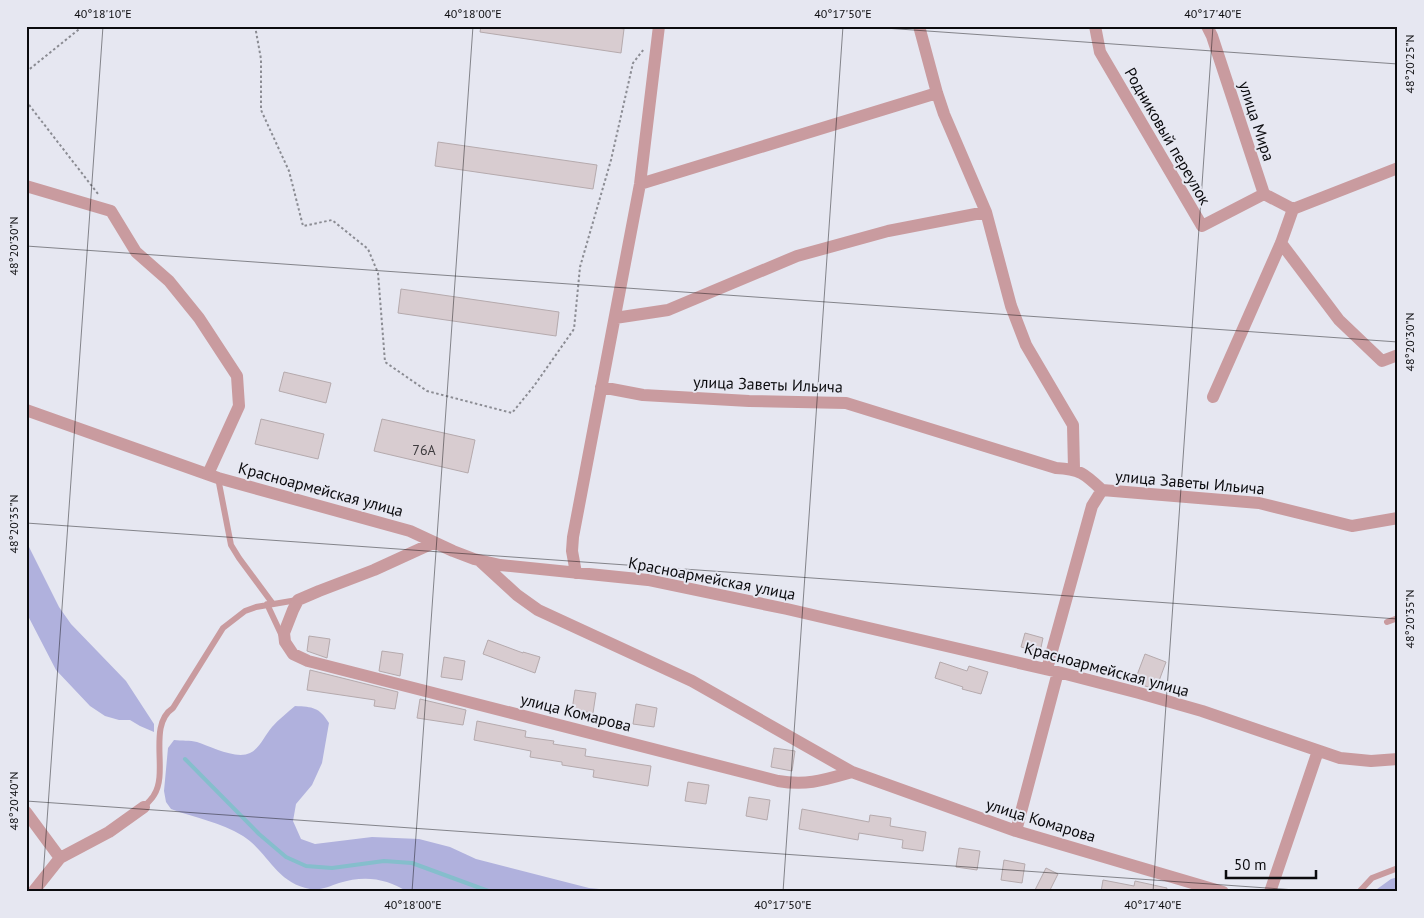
<svg xmlns="http://www.w3.org/2000/svg" width="1424" height="918" font-family="'PT Sans',sans-serif">
<rect width="100%" height="100%" fill="#e6e7f1"/>
<path fill="#b0b1dd" d="M26,541L59,607L71,624L126,681L154,724V732L140,726L130,720H119L105,716L90,706L56,670L26,612Z
M295,706C313,707 319,707 329,723L322,763L312,785L296,804L293,821L301,839L315,844L372,837L419,839L450,847L476,859L589,888L630,892H408C386,878 364,875 339,883C330,886 320,891 310,889C276,883 268,852 243,836C221,822 195,818 171,809L166,802L164,791L168,748L174,740C182,741 190,740 197,742C210,746 236,760 250,753C260,748 265,735 272,727C279,719 287,713 295,706Z
M1398,877V892H1373L1391,879Z"/>
<g fill="none" stroke-linecap="round" stroke-linejoin="round">
<path stroke="#85becc" stroke-width="4" d="M185,759L259,834L286,857L306,866L332,868L384,861L412,863L491,892"/>
</g>
<path fill="#d8ccd0" stroke="#b5aaad" d="M481,26H606L624,29L621,53L480,32Z
M438,142L597,165L593,189L435,166Z
M401,289L559,312L556,336L398,313Z
M284,372L331,383L326,403L279,391Z
M261,419L324,434L318,459L255,444Z
M382,419L475,440L468,473L374,451Z
M1025,633L1043,638L1040,652L1021,647Z
M309,636L330,639L327,658L307,651Z
M488,640L523,653V652L540,657L535,673L483,654Z
M382,651L403,654L400,676L379,671Z
M1145,654L1166,662L1156,689L1134,683Z
M444,657L465,661L462,680L441,677Z
M940,662L967,671L969,666L988,672L981,694L962,689L963,687L935,678Z
M310,670L398,692L395,709L374,706L375,700L307,690Z
M575,690L596,693L593,713L572,710Z
M420,699L466,710L463,725L417,718Z
M636,704L657,708L654,727L633,724Z
M477,721L526,731L525,737L554,741L553,744L586,749L585,756L651,766L648,786L593,777L594,770L562,765V762L530,757L531,751L474,740Z
M774,748L795,751L792,771L771,767Z
M688,782L709,785L706,804L685,801Z
M749,797L770,800L767,820L746,816Z
M802,809L869,822L870,815L891,818L890,826L926,832L923,851L902,848L903,840L859,833L858,840L799,829Z
M959,848L980,851L977,870L956,867Z
M1004,860L1025,864L1022,883L1001,880Z
M1046,868L1058,874L1049,892H1034Z
M1103,880L1134,886L1135,881L1167,888L1166,892H1101Z"/>
<g fill="none" stroke-linecap="round" stroke-linejoin="round">
<path stroke="#8b8c93" stroke-width="2" stroke-dasharray="2.5 2.5" stroke-linecap="butt" d="M255,26L261,59V110L289,171L303,226L332,220L368,249L378,273L385,362L427,391L512,413L534,386L574,329L580,267L611,160L633,63L644,49
M26,72L83,26
M26,101L98,194"/>
<path stroke="#c99b9f" stroke-width="6" d="M218,478L231,545L239,558L273,604
M267,604L282,636
M1387,622L1398,618
M144,807C147,803 152,799 154,795C169,773 147,725 173,708L223,628L245,611L256,607L297,600
M1359,892L1372,878L1398,868"/>
<path stroke="#c99b9f" stroke-width="12" d="M919,26L937,93L944,114L986,212L1011,306L1026,345L1073,425L1074,469
M1095,26L1100,52L1202,226L1264,194
M1207,26L1212,36L1264,194L1293,209
M640,184L937,93
M26,186L111,211L136,252L169,281L199,318L237,376L239,406L208,474
M1281,243L1339,320L1382,361L1398,355
M615,318L668,310L797,256L888,231L986,212
M601,387L643,395L749,401L846,403L1056,468C1080,469 1085,474 1102,490L1259,503L1352,526L1398,518
M1213,397L1281,243L1293,209L1398,168
M26,410L218,478L410,531L453,551L474,559L500,565L648,580L787,609L1058,672L1139,693L1202,711L1340,758L1371,761L1398,759
M433,543L374,570L319,591L298,600L293,610L284,633L285,642L293,654L308,661L778,781C807,786 824,780 852,772
M480,561L517,595L538,610L692,681L852,772L1016,831L1223,892
M576,573L572,551L573,537L640,184L659,26
M1047,669L1092,506L1102,490
M26,812L60,858
M1016,831L1058,672
M33,892L60,858L109,832L144,807
M1270,892L1318,751"/>
</g>
<path fill="none" stroke="#0b0b0e" stroke-width="1" stroke-opacity="0.45" d="M856,26L1398,64M26,246L1398,342M26,523L1398,619M26,801L1324,892M42,892L103,26M412,892L473,26M783,892L843,26M1153,892L1213,26"/>
<g text-anchor="middle" dominant-baseline="central" stroke-width="4" stroke-linejoin="round" paint-order="stroke">
<g font-size="14" fill="#3e3b3e">
<text x="424" y="450">76А</text>
</g>
<g font-size="16" fill="#0b0b0e" stroke="#e6e7f1">
<text transform="translate(1257 121) rotate(72)">улица Мира</text>
<text transform="translate(1168 136) rotate(60)">Родниковый переулок</text>
<text transform="translate(768 384) rotate(2)">улица Заветы Ильича</text>
<text transform="translate(1190 482) rotate(5)">улица Заветы Ильича</text>
<text transform="translate(321 489) rotate(15)">Красноармейская улица</text>
<text transform="translate(712 578) rotate(11)">Красноармейская улица</text>
<text transform="translate(1107 669) rotate(15)">Красноармейская улица</text>
<text transform="translate(576 712) rotate(14)">улица Комарова</text>
<text transform="translate(1041 820) rotate(17)">улица Комарова</text>
</g>
</g>
<rect width="1424" height="918" fill="none" stroke="#e6e7f1" stroke-width="55"/>
<path d="M1226 870v8h90v-8" fill="none" stroke="#0b0b0e" stroke-width="2.5"/>
<text x="1234" y="870" font-size="15" fill="#0b0b0e" stroke="#e6e7f1" stroke-width="4" paint-order="stroke">50 m</text>
<rect x="28" y="28" width="1368" height="862" fill="none" stroke="#0b0b0e" stroke-width="2"/>
<g font-size="12" text-anchor="middle" fill="#0b0b0e">
<text x="103" y="18">40°18'10"E</text>
<text x="473" y="18">40°18'00"E</text>
<text x="843" y="18">40°17'50"E</text>
<text x="1213" y="18">40°17'40"E</text>
<text transform="translate(1410 64) rotate(-90)" y="4">48°20'25"N</text>
<text transform="translate(14 246) rotate(-90)" y="4">48°20'30"N</text>
<text transform="translate(1410 342) rotate(-90)" y="4">48°20'30"N</text>
<text transform="translate(14 524) rotate(-90)" y="4">48°20'35"N</text>
<text transform="translate(1410 619) rotate(-90)" y="4">48°20'35"N</text>
<text transform="translate(14 801) rotate(-90)" y="4">48°20'40"N</text>
<text x="413" y="909">40°18'00"E</text>
<text x="783" y="909">40°17'50"E</text>
<text x="1153" y="909">40°17'40"E</text>
</g>
</svg>
